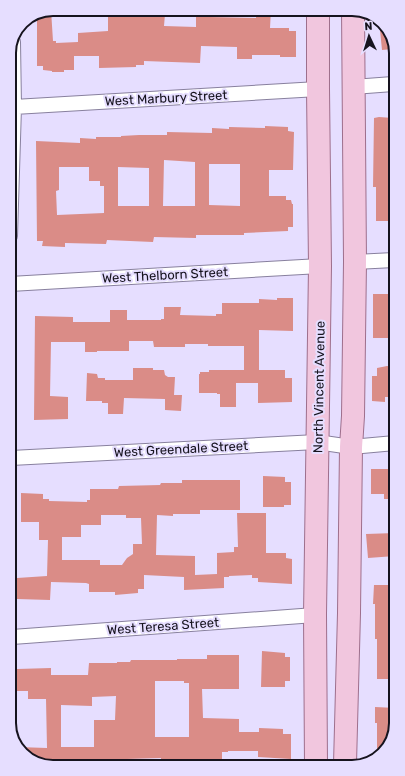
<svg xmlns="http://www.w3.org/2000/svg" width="405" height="776" font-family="Rubik,sans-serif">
<rect width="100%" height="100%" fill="#e6deff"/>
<path fill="#da8c87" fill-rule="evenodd" d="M108,9H129V14H165L164,26L196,27V10L211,11L210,17L256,18V9H271L270,28H289V31H296V57H280V55H252V59H237V47L201,46L200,63L144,61V65H136V67L99,68V56H74V70H64V72H52V71L43,70V66H37V16L51,10L53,41H56V43L78,42V33L108,31Z
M379,20L393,36V49L382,50Z
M379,117L393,118V154L390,153L389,194H393V221H376V187H373L374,118Z
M265,126L288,127V131L294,132L293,170H269V196H286V200H291L292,204H293V227H288V231L244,233V235H196V238L154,237L153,242L107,240L106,244L65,243V247L42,246L43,241H37L36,141L80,143V138L96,139V137H121V136L139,135H167V132L212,133V128L229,129V127L265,128ZM164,160L195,162V206H163ZM209,164H240V206L209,205ZM59,167H89V181H100V186H104V213L57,215L56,191L59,190ZM118,167L149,168V206H118Z
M373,294H394V315H392L391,338H373Z
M277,298H293V331L259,330V370H285V378H292V402L258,403V383H236V407H220V394H217V393H199V374H200V372H209V370H244V346H208V344H185V347H154L153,341H129V351H97V352H85V342H51L50,396L68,397V419L34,420L35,316L73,317V322H110V310H127V320H161V319H164V307H181L180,315L216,316V314H222V303H259V299L277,300Z
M387,366L394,367V397H385V402L372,401V376H377V368Z
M133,368H153V370H164L165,375L168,377H175L174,395H182L181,411L165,410V399L124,398L123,414H108V403H102V401H86L87,373L97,374L98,378H105V380H133Z
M371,469H395V499H384V494H371Z
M263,476L285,477V482H291V505H284V507H263Z
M182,480H240V510H200V514H173V516L157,515L156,555L195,556V575L217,574V553L234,552V547H238L237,513H266V553H286V558L292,559V584L258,582V578H252V575L229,576V577H224V588L184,590V577L144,575V589H138V593L115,595V592H89V584L86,583L51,582L50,600L17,599V578L47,576L48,540H39V522H21V493L43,494V499H49V501L87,502V500H90V489H118L119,486L160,485L161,483H182ZM101,515H126V518H141L142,544H133V554L127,558L122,565H100V560H62V537H81V525H101Z
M395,533V556L368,558L366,534Z
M374,585H395L396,679H377V639H375V604H373Z
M262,651L285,653V657H290V681H285V687H261Z
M207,655H239V689H202L203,718L239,719V732H259V728L283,729V734H291V759L258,757V751H228V752H222V763L184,761V765L161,766V758L127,759V766L50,767L27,758L18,747L47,748L46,699H28V691H17V669L51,668V675H88L89,663H117V662H130L131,660H177V659H207ZM155,681H184V683H189V737H155ZM116,696L115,720H94V747H61V705L92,706V697Z
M375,707L396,708V723L388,748L377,757V723H375Z"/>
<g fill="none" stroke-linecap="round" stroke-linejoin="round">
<g stroke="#88809e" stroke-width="16">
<path id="street" d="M353,87L393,84
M14,107L318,89
M10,236L14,107L13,42
M355,262L394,260
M10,284L320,266
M11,458L317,442L351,447L395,443
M12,637L315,615"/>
</g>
<g stroke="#9e6f8c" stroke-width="24">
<path id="primary" d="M316,764L315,615L320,266L318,89V9
M345,764L349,613L351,447L353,416L355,262L353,9"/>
</g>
<use href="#street" stroke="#fff" stroke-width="14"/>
<use href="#primary" stroke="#f1c6de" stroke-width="22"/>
</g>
<g text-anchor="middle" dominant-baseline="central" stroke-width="4" stroke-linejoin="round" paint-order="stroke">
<g font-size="13" fill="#16131e" stroke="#e6deff">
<text transform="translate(166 98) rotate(-3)">West Marbury Street</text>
<text transform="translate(165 275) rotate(-3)">West Thelborn Street</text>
<text transform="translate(319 387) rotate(-89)">North Vincent Avenue</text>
<text transform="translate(181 449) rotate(-3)">West Greendale Street</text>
<text transform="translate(163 626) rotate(-4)">West Teresa Street</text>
</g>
</g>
<path d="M0 0H405V776H0ZM53 16H352A37 37 0 0 1 389 53V723A37 37 0 0 1 352 760H53A37 37 0 0 1 16 723V53A37 37 0 0 1 53 16Z" fill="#e6deff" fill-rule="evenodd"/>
<path fill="none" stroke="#16131e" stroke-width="2" d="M53 16H352A37 37 0 0 1 389 53V723A37 37 0 0 1 352 760H53A37 37 0 0 1 16 723V53A37 37 0 0 1 53 16Z"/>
<g transform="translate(369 36) rotate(356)" stroke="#e6deff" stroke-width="3" paint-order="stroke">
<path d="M0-3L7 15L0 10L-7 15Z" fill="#16131e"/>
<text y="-6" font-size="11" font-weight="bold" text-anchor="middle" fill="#16131e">N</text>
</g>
</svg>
